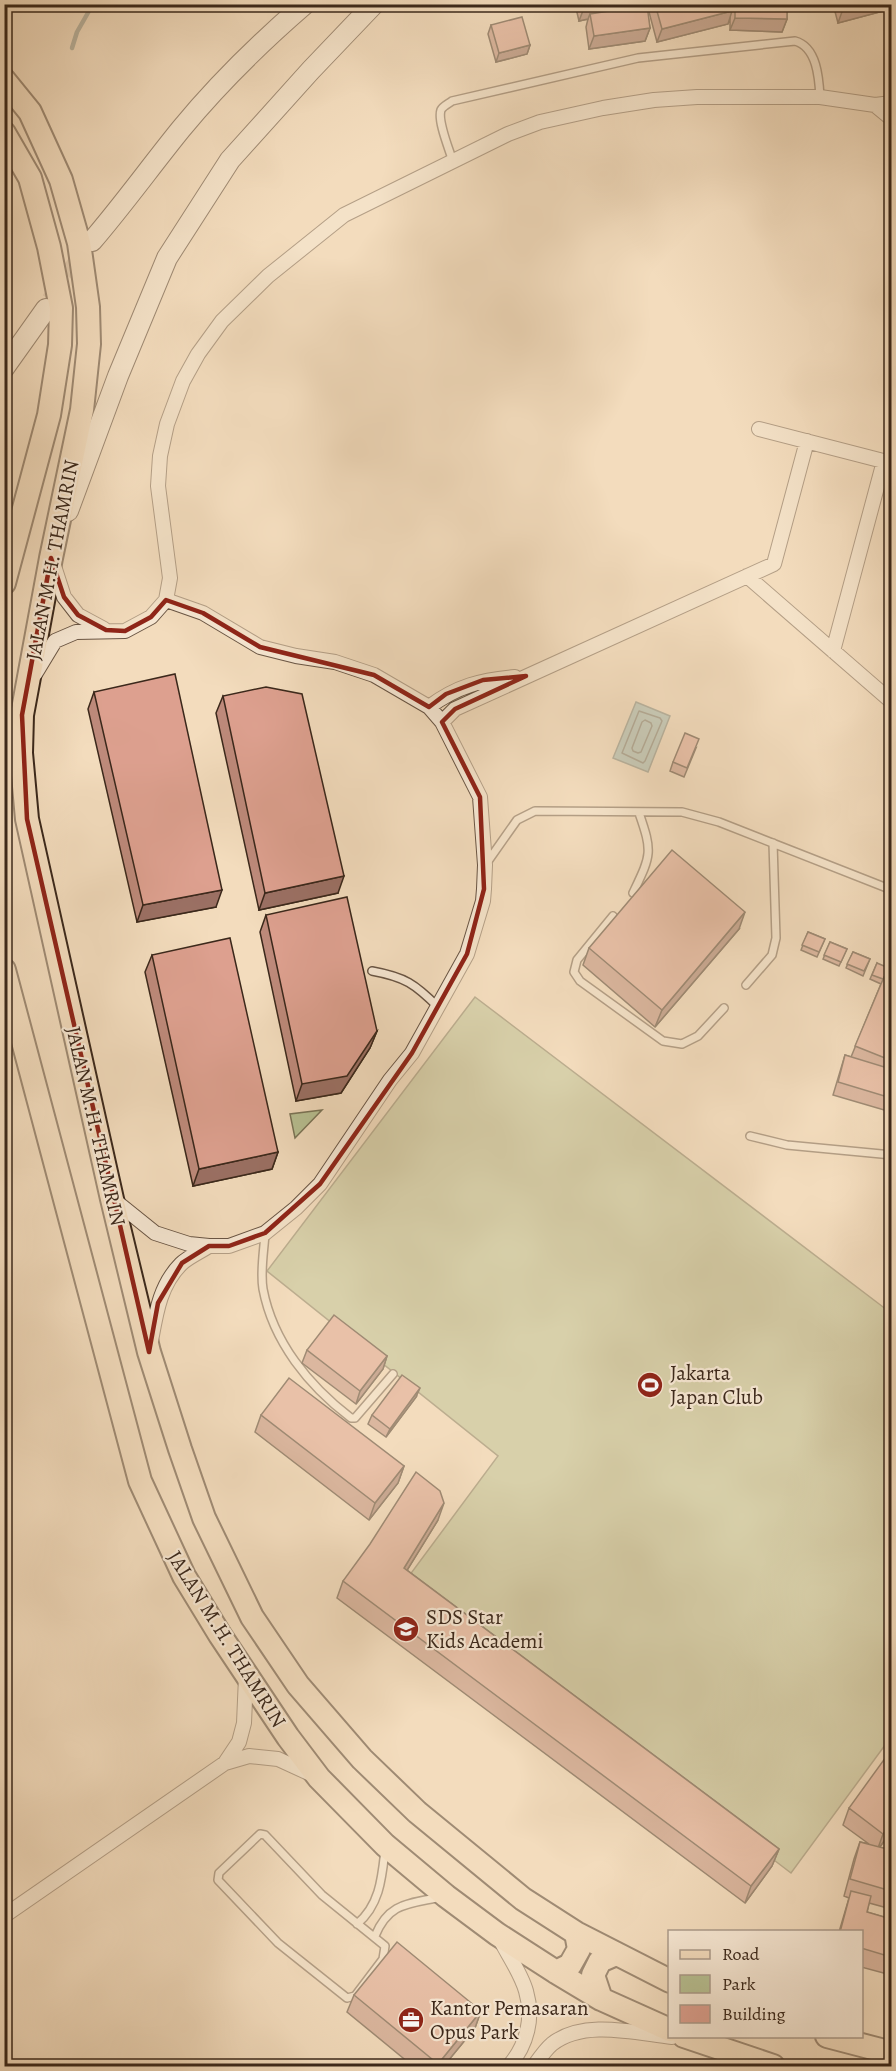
<svg xmlns="http://www.w3.org/2000/svg" width="896" height="2071" font-family="Alegreya,serif">
<rect width="100%" height="100%" fill="#f3dcbd"/>
<filter id="stains"><feTurbulence type="fractalNoise" baseFrequency=".00333" numOctaves="4"/><feColorMatrix values="0 0 0 0 .2 0 0 0 0 .09 0 0 0 0 .02 0 0 0 .5 -.17"/></filter>
<radialGradient id="worn" r=".72"><stop offset=".6" stop-color="#630" stop-opacity="0"/><stop offset="1" stop-color="#630" stop-opacity=".3"/></radialGradient>
<path fill="#b8c193" stroke="#7a7457" stroke-width="1.5" d="M475,997L891,1313V1737L791,1873L406,1580L498,1456L267,1271Z
M322,1110L295,1138L290,1114Z"/>
<path fill="#9cbab6" stroke="#758078" stroke-width="1.5" d="M636,702L670,716L648,772L613,758Z"/>
<g fill="none" stroke-linecap="round" stroke-linejoin="round">
<path stroke="#6c7168" stroke-width="1.5" d="M639,711L660,718L662,721L645,761L643,763L622,753Z
M645,720L651,723L652,726L641,752L638,753L633,751L632,748L642,722Z"/>
<path stroke="#758078" stroke-width="4.5" d="M72,48L77,32L93,4"/>
<path stroke="#ceb89d" stroke-width="20" stroke-dasharray="20 10" stroke-linecap="butt" d="M51,301L86,251"/>
<g stroke="#695544" stroke-width="10">
<path id="service" d="M453,162C450,151 437,121 441,110C443,106 448,104 452,101L638,58L795,41C817,47 819,78 820,97
M486,864L517,820L535,811L682,812L719,822L892,890
M633,893C651,855 653,853 639,813
M613,916L577,960L574,972L580,981L663,1041L682,1044L698,1036L724,1008
M372,971C405,977 415,984 438,1007
M746,985L772,955L776,938L773,843
M750,1136L787,1145L892,1155
M265,1233C264,1251 260,1272 263,1289C273,1342 309,1386 351,1418H355L393,1374
M260,1834L265,1835L322,1895L385,1946L383,1959L355,1996L347,1998L278,1943L218,1880L219,1873Z
M357,1924C380,1905 382,1877 385,1850
M375,1936C389,1902 409,1904 441,1897"/>
</g>
<g stroke="#695544" stroke-width="16">
<path id="minor" d="M875,105L892,119
M759,429L891,463
M53,563L64,597L78,615L104,629
M747,576L892,702
M833,651L884,461
M35,674L55,641L76,632L125,631L151,617L166,600L170,578L158,486L160,456L167,424L183,381L198,354L222,321L268,276L344,215L508,134L540,122L603,108L654,100L697,97H820L875,105L892,103
M429,707C457,686 481,680 515,677
M442,722L455,709L774,564L807,441
M114,1200L155,1233L189,1244L209,1246H229L265,1233L296,1208L320,1184L390,1080L412,1053L467,954L483,901L484,889L485,865L480,797L442,722L429,707L374,675L335,662L296,656L260,647L203,613L166,600
M151,1341C156,1313 160,1285 181,1264C188,1257 200,1252 209,1246
M225,1763L239,1742L244,1723L246,1677
M4,1916L225,1763L249,1756L278,1759L313,1775
M500,1939C508,1955 521,1973 526,1991C534,2018 527,2045 509,2066
M534,2066C539,2059 545,2050 552,2044C584,2019 635,2033 672,2037"/>
</g>
<g stroke="#3b281b" stroke-width="22">
<path id="secondary" d="M92,241C123,205 151,166 181,129C218,84 261,42 305,4
M4,368L46,309
M68,511L118,376L167,258L230,160L311,70L374,4"/>
</g>
<g stroke="#3b281b" stroke-width="26">
<path id="primary" d="M4,80L30,112L61,180L79,243L88,307L89,344L82,410L51,558L22,715L21,753L27,819L112,1199L149,1352L180,1449L204,1518L252,1617L298,1685L362,1759L417,1812L523,1899L576,1933L670,1981
M4,133L30,178L49,247L61,308L60,345L49,415L4,583
M4,970L140,1481L184,1576L220,1635L288,1737L319,1778L385,1845L446,1896L497,1934L556,1972L601,1999L670,2030
M556,1972L570,1965L579,1949L576,1933
M601,1999L593,1975L600,1961L616,1954
M684,2036L773,2066
M827,2036L892,2053"/>
</g>
<use href="#service" stroke="#f7e8d4" stroke-width="7"/>
<use href="#minor" stroke="#f7e8d4" stroke-width="14"/>
<use href="#secondary" stroke="#f7e8d4" stroke-width="20"/>
<use href="#primary" stroke="#f3dcbd" stroke-width="22"/>
</g>
<path fill="#be8a7b" stroke="#3b281b" stroke-width="1.5" d="M575,4H616L614,10L639,7V4H731V6V4H787V19L782,32L730,30V16L728,24L657,42L649,12V9L647,10L650,28L645,41L589,49L586,27L588,19L579,21Z
M833,4H891V9L838,23Z
M491,25L530,45L527,54L496,62L488,34Z
M94,692L216,907L137,922L88,709Z
M223,696L338,893L259,910L216,713Z
M696,748L684,777L670,771L673,762Z
M266,915L377,1031L370,1048L341,1093L296,1101L260,932Z
M739,929L655,1027L583,965L589,948Z
M808,932L825,939L817,957L801,950Z
M830,942L847,949L839,966L823,959Z
M853,952L870,959L863,976L846,968Z
M152,955L278,1152L272,1169L193,1186L145,972Z
M877,963L888,979L891,1058L888,1068L891,1069V1112L833,1095L845,1055L851,1057L881,984L870,979Z
M307,1350L387,1356L383,1369L356,1404L302,1363Z
M416,1397L386,1437L368,1424L372,1415Z
M261,1415L404,1466L398,1483L369,1520L255,1432Z
M438,1520L407,1570L779,1849L772,1866L745,1903L337,1598L343,1581Z
M849,1808L891,1831L880,1847L891,1850V1909L869,1903L867,1912L891,1919V1975L861,1967V1932H839L849,1898L844,1896L854,1859L860,1842L869,1844L843,1825Z
M354,1995L481,2011L475,2028L443,2067H414L347,2012Z"/>
<path fill="#9b7064" stroke="#3b281b" stroke-width="1.5" d="M601,4H616L613,14H590L588,19L579,21L584,8Z
M643,4H651L649,9L640,12Z
M850,4H891V9L838,23L844,6Z
M732,11L728,24L657,42L662,29Z
M735,18L787,19L782,32L730,30Z
M650,28L645,41L589,49L594,36Z
M530,45L527,54L496,62L499,53Z
M344,876L338,893L259,910L265,893Z
M222,890L216,907L137,922L143,905Z
M745,912L739,929L655,1027L662,1010Z
M377,1031L370,1048L341,1093L296,1101L302,1084Z
M278,1152L272,1169L193,1186L199,1169Z
M387,1356L383,1369L356,1404L360,1391Z
M420,1388L416,1397L386,1437L390,1429Z
M404,1466L398,1483L369,1520L375,1503Z
M444,1503L438,1520L398,1585L404,1568Z
M891,1823V1831L877,1851L883,1834Z
M779,1849L772,1866L745,1903L751,1886Z
M481,2011L475,2028L443,2067H437L438,2064Z"/>
<path fill="#dda08f" stroke="#3b281b" stroke-width="1.5" d="M583,4H601L584,8Z
M655,4H731L732,11L662,29Z
M735,4H787V19L735,18Z
M647,5L650,28L594,36L590,14Z
M522,17L530,45L499,53L491,25Z
M175,674L222,890L143,905L94,692Z
M266,687L302,694L344,876L265,893L223,696Z
M685,733L699,739L687,768L673,762Z
M672,850L745,912L662,1010L589,948Z
M347,897L377,1031L347,1076L302,1084L266,915Z
M808,932L825,939L819,952L802,945Z
M230,938L278,1152L199,1169L152,955Z
M830,942L847,949L841,962L824,955Z
M853,952L870,959L864,971L847,964Z
M877,963L891,969L888,979L884,977L883,979L872,975Z
M884,977L891,980V1057L890,1060L855,1046Z
M845,1055L891,1069V1098L838,1082Z
M334,1315L387,1356L360,1391L307,1350Z
M402,1375L420,1388L390,1429L372,1415Z
M289,1378L404,1466L375,1503L261,1415Z
M416,1472L440,1491L444,1503L404,1568L779,1849L751,1886L343,1581L370,1544Z
M891,1750V1823L883,1834L849,1808Z
M860,1842L891,1850V1891L850,1879Z
M851,1891L871,1896L867,1912L891,1919V1957L861,1948V1932H840Z
M397,1942L481,2011L438,2064L354,1995Z"/>
<path d="M0 0H896V2071H0ZM51,558L64,597L78,615L106,630L125,631L151,617L166,600L203,613L260,647L374,675L429,707L446,694L483,680L526,676L455,709L442,722L480,797L484,889L467,954L412,1053L320,1184L265,1233L229,1246H209L182,1263L158,1303L149,1352L27,819L22,715Z" fill="#f3dcbd" fill-opacity=".55" fill-rule="evenodd"/>
<path fill="none" stroke="#8f2418" stroke-width="4.5" stroke-linejoin="round" d="M51,558L64,597L78,615L106,630L125,631L151,617L166,600L203,613L260,647L374,675L429,707L446,694L483,680L526,676L455,709L442,722L480,797L484,889L467,954L412,1053L320,1184L265,1233L229,1246H209L182,1263L158,1303L149,1352L27,819L22,715Z"/>
<defs>
<g id="stadium-disc" transform="scale(1.35)"><circle r="9.5" fill="#8f2418" stroke="#f7e8d4"/><path d="M0-5a6.5 5 0 1 0 0 10a6.5 5 0 1 0 0-10ZM-3.5-1.8h7v3.6h-7Z" fill="#fff"/></g>
<g id="school-disc" transform="scale(1.35)"><circle r="9.5" fill="#8f2418" stroke="#f7e8d4"/><path d="M0-5L7-2L0 1L-7-2ZM-4 1L0 2.5L4 1V4Q0 6-4 4Z" fill="#fff"/></g>
<g id="office-disc" transform="scale(1.35)"><circle r="9.5" fill="#8f2418" stroke="#f7e8d4"/><path d="M-6-3h4V-5.5h4V-3h4V5H-6ZM-1-4.5V-3h2v-1.5ZM-6 0V1H6V0Z" fill="#fff"/></g>
</defs>
<g fill-rule="evenodd">
<use href="#stadium-disc" x="650" y="1385"/>
<use href="#school-disc" x="406" y="1629"/>
<use href="#office-disc" x="411" y="2020"/>
</g>
<g text-anchor="middle" dominant-baseline="central" stroke-width="4.5" stroke-linejoin="round" paint-order="stroke">
<g font-size="21" fill="#3b281b" stroke="#f7e8d4">
<text transform="translate(52 560) rotate(-79)">JALAN M.H. THAMRIN</text>
<text transform="translate(96 1126) rotate(77)">JALAN M.H. THAMRIN</text>
<text transform="translate(227 1639) rotate(58)">JALAN M.H. THAMRIN</text>
</g>
<g font-size="21" fill="#3b281b" stroke="#f7e8d4" text-anchor="start">
<text x="670" y="1373">Jakarta<tspan x="670" dy="24">Japan Club</tspan></text>
<text x="426" y="1617">SDS Star<tspan x="426" dy="24">Kids Academi</tspan></text>
<text x="430" y="2008">Kantor Pemasaran<tspan x="430" dy="24">Opus Park</tspan></text>
</g>
</g>
<rect width="896" height="2071" fill="none" stroke="#f3dcbd" stroke-width="24"/>
<rect x="6" y="6" width="884" height="2059" fill="none" stroke="#3b281b" stroke-width="3"/>
<rect x="12" y="12" width="872" height="2047" fill="none" stroke="#3b281b" stroke-width="1.5"/>
<rect x="668" y="1930" width="195" height="108" fill="#f7e8d4" stroke="#ac9b8a" stroke-width="1.5"/>
<rect x="680" y="1950" width="30" height="9" fill="#f3dcbd" stroke="#ac9b8a" stroke-width="1.5"/>
<text x="722" y="1960" font-size="18" fill="#3b281b">Road</text>
<rect x="680" y="1975" width="30" height="18" fill="#b8c193" stroke="#ac9b8a" stroke-width="1.5"/>
<text x="722" y="1990" font-size="18" fill="#3b281b">Park</text>
<rect x="680" y="2005" width="30" height="18" fill="#dda08f" stroke="#ac9b8a" stroke-width="1.5"/>
<text x="722" y="2020" font-size="18" fill="#3b281b">Building</text>
<rect width="100%" height="100%" filter="url(#stains)"/>
<rect width="100%" height="100%" fill="url(#worn)"/>
</svg>
